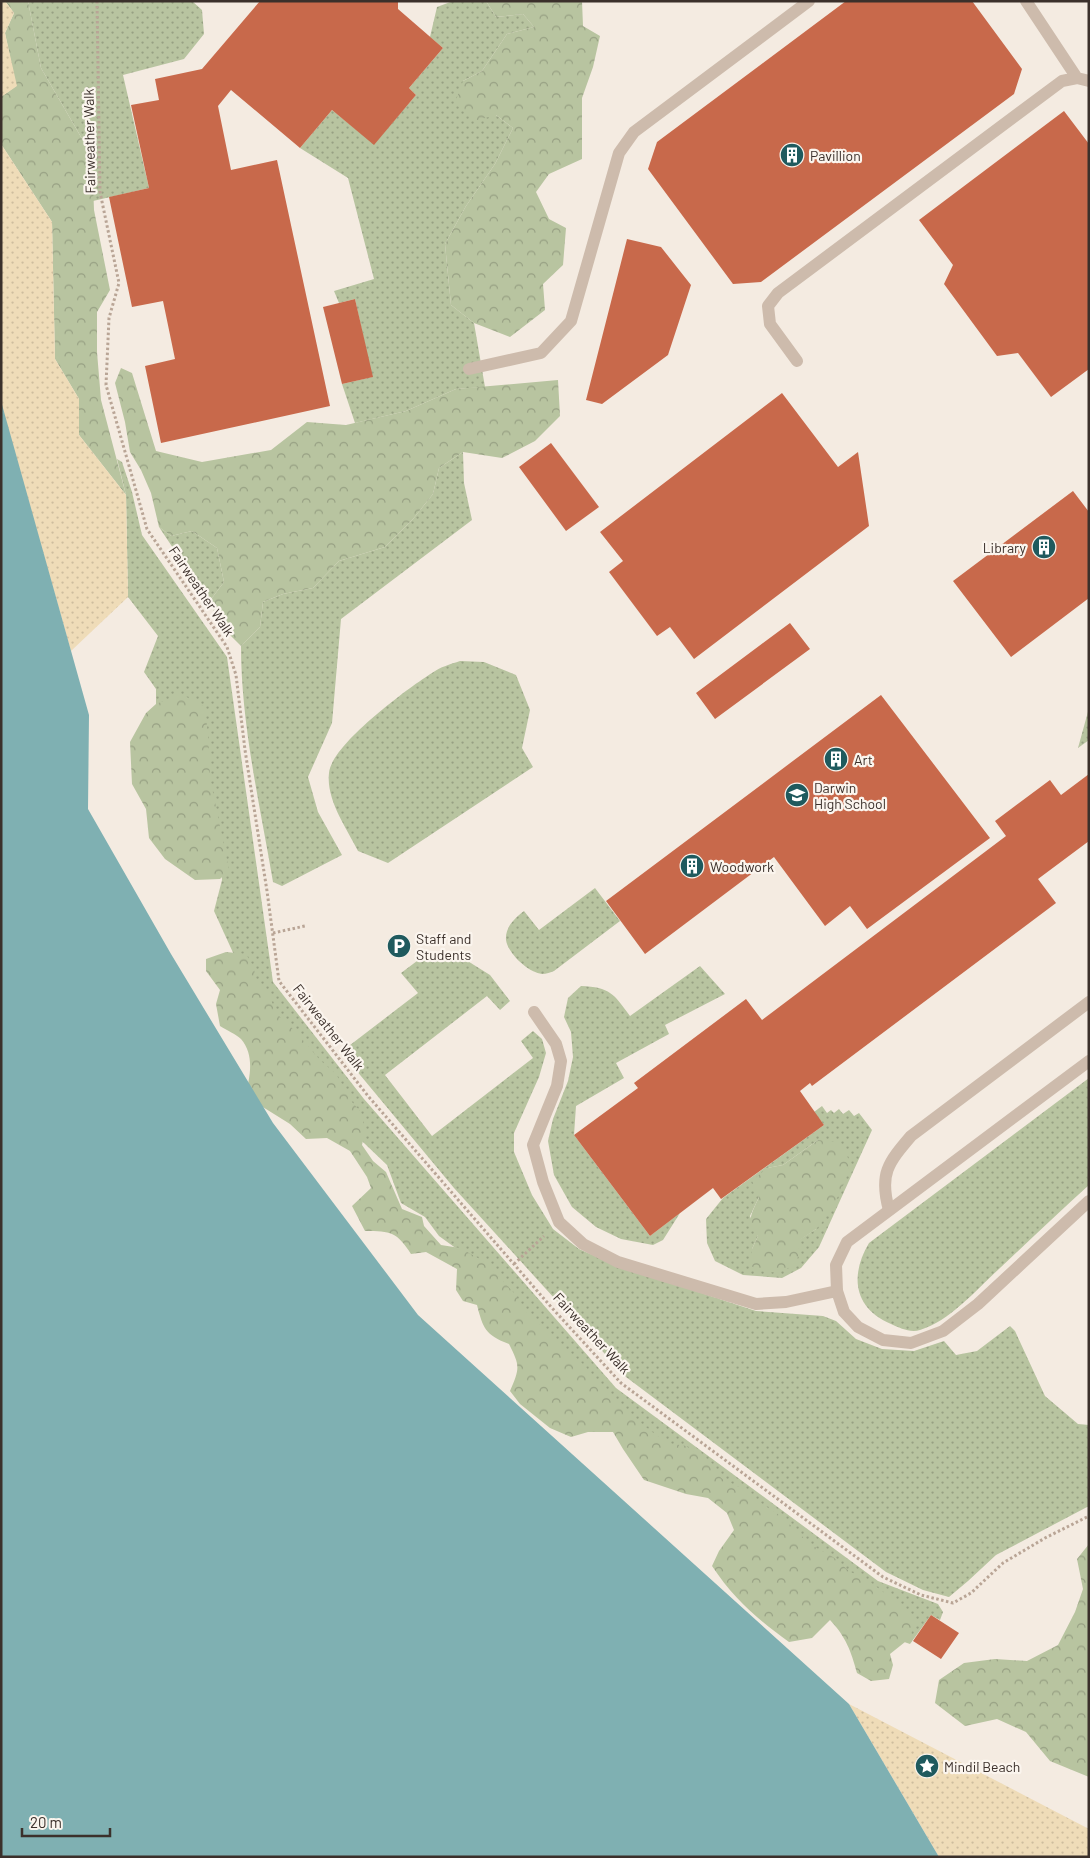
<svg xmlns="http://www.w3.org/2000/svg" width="1090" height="1858" font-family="Barlow,sans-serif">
<defs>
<pattern id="grass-dots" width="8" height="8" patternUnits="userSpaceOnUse" patternTransform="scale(1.25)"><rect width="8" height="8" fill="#b8c4a0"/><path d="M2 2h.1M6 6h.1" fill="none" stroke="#97a083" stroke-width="1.8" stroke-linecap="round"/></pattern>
<pattern id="forest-crowns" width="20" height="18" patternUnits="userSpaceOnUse" patternTransform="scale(1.25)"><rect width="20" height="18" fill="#b8c4a0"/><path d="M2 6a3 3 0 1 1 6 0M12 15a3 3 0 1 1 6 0" fill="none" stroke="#97a083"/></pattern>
<pattern id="sand-dots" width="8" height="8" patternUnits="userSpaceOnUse" patternTransform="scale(1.25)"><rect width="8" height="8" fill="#efdcb8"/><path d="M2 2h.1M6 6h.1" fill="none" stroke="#cebd9e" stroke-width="1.8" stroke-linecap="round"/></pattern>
</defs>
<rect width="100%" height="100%" fill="#f4ebe1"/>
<path fill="url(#grass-dots)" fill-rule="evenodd" d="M28,1H192L202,10L204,34L184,59L123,75L149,188L93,201L92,156L41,68Z
M453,1H486L496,17L523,14L534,27L507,34L482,71L463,81L496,115L513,128L495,164L466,206L445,244L451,305L474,323L485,387L456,389L406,411L355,423L342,384L372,377L355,299L339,303L334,291L374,279L348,178L300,148L332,110L374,144L416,95L409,88L443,48L430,37L437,7Z
M463,452L464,483L472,520L341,619L332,723L308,777L318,812L342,855L282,886L273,882C260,805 241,725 241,646L260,627L263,602L283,594L313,588L339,561L385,547L413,519L433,494L439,468Z
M117,459L122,462L132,492L142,535L227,657L273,982L364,1099L616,1388L878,1581L938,1604L943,1612L940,1620L931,1615L910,1644L881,1634L726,1502L671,1469L468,1257L439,1236L425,1217L401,1203L387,1165L342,1122L235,957L214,911L222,880L218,832L203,743L156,704V689L144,672L158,636L128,597L126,495Z
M159,527L171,536L192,531L217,548L224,582L209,602Z
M460,661L484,662L516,675L530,710L522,748L533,767L388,863L358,851C346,827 326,800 329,773C331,745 408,688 432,673C440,667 451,664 460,661Z
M1089,708V740L1078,748Z
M595,888L620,921L554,971C551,972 546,974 542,974C529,973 508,954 506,940C505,927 515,918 524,911L539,930Z
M441,954L466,960L490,975L510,1001L500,1010L487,996L385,1075L432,1136L533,1058L521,1041L533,1031L542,1039L546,1053L539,1077L514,1133V1152L532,1195L553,1229L579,1249L613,1264L756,1311L823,1316L836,1321L856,1339L882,1349L914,1351L944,1341L956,1355L977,1351L1010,1326L1015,1331L1045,1396L1078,1424L1089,1425V1506L996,1555L968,1581L949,1597L923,1590L886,1572L626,1377L454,1188L341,1052L418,993L401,973L417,961Z
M700,966L725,994L665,1025L669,1034L616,1063L624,1078L576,1106L574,1135L650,1236L680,1213L663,1240L653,1245L621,1239L596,1227L572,1207L554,1175L548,1141L553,1119L568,1081L573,1057L571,1032L564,1017L568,998L581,986C610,987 614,994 630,1016Z
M1089,1078V1185C1059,1212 1030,1240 1000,1268C977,1289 950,1321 920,1330C910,1333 900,1328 891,1324C853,1308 850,1275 869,1243Z
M822,1106L827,1113L831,1110L834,1113L839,1109L843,1114L849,1110L854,1116L859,1113L872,1130L819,1247L801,1268L782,1278L743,1275L715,1261L707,1243L706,1219L723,1198L824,1125L814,1112ZM818,1140L816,1229L799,1240L752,1249L758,1236L750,1216L759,1197L767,1168L783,1165Z"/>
<path fill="url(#forest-crowns)" d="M5,1H28L41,68L92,156L94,210L110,290L97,312V352L101,400L126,495L79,435V399L55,359L52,222L1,144V97L16,86L5,33L14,13Z
M486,1H582L583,26L600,36L593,67L582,98V159L549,174L536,192L549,219L566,228L563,265L543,284L545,310L510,337L474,323L451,305L445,244L466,206L495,164L513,128L496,115L474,121L455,103L463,81L482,71L507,34L534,27L523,14L496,17Z
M121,368L132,373L156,451L202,462L271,450L307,422L346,425L406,411L456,389L558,380L560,416L535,441L502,458L463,452L439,468L433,494L413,519L385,547L339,561L313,588L283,594L263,602L260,627L241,646L223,628L209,602L224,582L217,548L192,531L171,536L159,527L151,493L141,470L130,452L125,422L115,383Z
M181,694L205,707L208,736L210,778L229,870L220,879L195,880L165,859L149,838L146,809L132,784L130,742L146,713L156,704Z
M226,952L246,954L254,968L256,982L269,995L277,1014L295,1031L320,1060L336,1074L352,1102L361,1112L365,1131L362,1145L373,1161L386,1172L402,1209L422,1217L424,1226L441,1245L460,1248L485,1262L515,1294L527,1313L585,1366L602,1387L643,1425L667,1443L686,1446L714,1465L721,1478L743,1489L761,1503L782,1517L811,1545L833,1557L849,1571L870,1582L894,1600L915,1620L910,1638L890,1654L893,1665L889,1679L871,1681L857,1673C851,1651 846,1637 830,1620L812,1638L789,1642C757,1619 734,1599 712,1566L719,1551L734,1530L727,1513L708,1498L686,1494L644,1480L623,1449L613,1432H588L571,1437L550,1428L520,1404L510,1391C520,1368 520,1366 509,1344C485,1335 483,1328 477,1305L463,1301L456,1290L457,1269L426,1252L411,1254C397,1232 391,1231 365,1231L352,1206L371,1188L367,1177L350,1151L327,1138L306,1139L290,1124L245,1096C250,1078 255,1055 241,1039C236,1034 226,1030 220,1026L216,1004L220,990L206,971V959Z
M818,1140L837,1142C841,1148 848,1155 849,1161C852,1176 827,1219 816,1229C811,1233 805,1236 800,1240L797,1263C782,1274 764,1276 750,1265L752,1249L758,1236C745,1221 752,1213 759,1197L752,1181L767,1168L783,1165Z
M1089,1544V1777L1050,1761L1026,1732L997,1719L965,1726L935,1703L939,1680L964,1663L995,1659L1027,1661L1058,1645L1075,1612L1083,1589L1077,1559Z"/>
<path fill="url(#sand-dots)" d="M1,1H5L14,13L5,33L17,86L1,97Z
M1,144L52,222L55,359L79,399V435L126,495L128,597L71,651L1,405Z
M849,1704L1089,1829V1857H939Z"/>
<path fill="#7fb0b2" d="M1,401L89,715L88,809L171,954L273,1123L418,1315L849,1704L939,1857H1Z"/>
<path fill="#c8694b" d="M260,1H398V9L443,48L409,88L416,95L374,145L332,110L300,148L231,90L218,106L231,170L277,160L330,406L161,443L145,366L175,359L163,301L132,307L109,197L149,188L131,105L159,100L155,79L202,69Z
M846,1H972L1022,69L1014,94L761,282L733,284L648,169L657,142Z
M1064,111L1089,144V369L1051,397L1018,353L997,356L944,284L953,265L919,220Z
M627,239L661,247L691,285L668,355L602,404L586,400Z
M355,299L373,377L342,384L323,307Z
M782,393L838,467L858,452L869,526L694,659L670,627L657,636L609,572L623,561L600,532Z
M551,443L599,507L566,531L519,467Z
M1073,491L1089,512V598L1011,657L953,581Z
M790,623L810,649L715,719L696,693Z
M881,695L990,838L867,929L850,906L825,926L774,857L645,954L606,901Z
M1089,774V841L1038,879L1056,903L812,1086L810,1083L800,1091L824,1125L721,1199L713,1188L650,1236L574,1135L638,1088L634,1083L746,999L762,1020L1006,836L995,821L1050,780L1061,795Z
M931,1615L959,1633L941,1659L913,1641Z"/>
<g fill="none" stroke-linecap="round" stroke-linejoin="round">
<path stroke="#b9a596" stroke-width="3" stroke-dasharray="2.5 2.5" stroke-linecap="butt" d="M97,1L100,192L119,283L109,318L106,385L147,529L227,647L236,675L245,750L267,891L279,981L368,1096L552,1308L621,1383L883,1577L921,1595L953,1603L971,1593L1003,1563L1045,1538L1089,1516
M273,933L305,926
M514,1264L544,1236"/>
<path stroke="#cdbbac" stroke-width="12" d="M1026,1L1077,78
M797,361L770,324L768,306L778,293L1062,81L1077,78L1089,81
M469,369L541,353L571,321L619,153L634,132L809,1
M534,1012L556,1044L561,1061L557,1086L533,1145L543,1182L559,1222L583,1244L618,1262L756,1304L786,1302L837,1291
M889,1210C879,1174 888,1163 911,1136L1089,1002"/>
<path stroke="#cdbbac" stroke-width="12" d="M1089,1061L847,1242L836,1265L837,1291L844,1312L858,1327L883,1340L911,1343L943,1331L978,1304L1089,1201"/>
</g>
<defs>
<g id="building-disc" transform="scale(1.25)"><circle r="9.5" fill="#1f5a5e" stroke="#fbf5ee"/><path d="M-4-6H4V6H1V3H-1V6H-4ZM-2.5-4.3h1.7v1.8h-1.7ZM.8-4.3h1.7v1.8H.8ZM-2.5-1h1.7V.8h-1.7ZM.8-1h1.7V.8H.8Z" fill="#fff"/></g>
<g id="university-disc" transform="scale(1.25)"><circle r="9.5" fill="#1f5a5e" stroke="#fbf5ee"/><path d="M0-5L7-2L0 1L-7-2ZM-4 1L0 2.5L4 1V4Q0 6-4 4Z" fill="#fff"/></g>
<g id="parking-disc" transform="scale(1.25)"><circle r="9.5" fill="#1f5a5e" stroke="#fbf5ee"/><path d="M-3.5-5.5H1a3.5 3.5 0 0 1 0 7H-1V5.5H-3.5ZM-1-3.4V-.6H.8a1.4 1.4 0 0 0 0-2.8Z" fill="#fff"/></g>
<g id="sight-disc" transform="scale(1.25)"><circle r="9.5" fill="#1f5a5e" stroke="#fbf5ee"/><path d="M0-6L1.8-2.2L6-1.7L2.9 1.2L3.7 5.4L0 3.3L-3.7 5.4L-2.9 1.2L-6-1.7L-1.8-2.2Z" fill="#fff"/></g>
</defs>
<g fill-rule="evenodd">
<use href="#building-disc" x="792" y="155"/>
<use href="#building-disc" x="1044" y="547"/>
<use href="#building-disc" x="836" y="759"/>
<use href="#university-disc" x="797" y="795"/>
<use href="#building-disc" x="692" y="866"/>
<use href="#parking-disc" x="399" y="946"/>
<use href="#sight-disc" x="927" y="1766"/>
</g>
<g text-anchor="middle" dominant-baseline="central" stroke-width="4.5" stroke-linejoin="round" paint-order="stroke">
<g font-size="14" fill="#3b302b" stroke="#fbf5ee">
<text transform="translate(89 141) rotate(-91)">Fairweather Walk</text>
<text transform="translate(202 591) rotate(56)">Fairweather Walk</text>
<text transform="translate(329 1027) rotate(52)">Fairweather Walk</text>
<text transform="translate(592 1333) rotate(47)">Fairweather Walk</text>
</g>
<g font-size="14" fill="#3b302b" stroke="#fbf5ee" text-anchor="start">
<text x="810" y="155">Pavillion</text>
<text x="1026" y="547" text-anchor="end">Library</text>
<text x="854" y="759">Art</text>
<text x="814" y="787">Darwin<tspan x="814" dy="16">High School</tspan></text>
<text x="710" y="866">Woodwork</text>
<text x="416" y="938">Staff and<tspan x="416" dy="16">Students</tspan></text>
<text x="944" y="1766">Mindil Beach</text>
</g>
</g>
<rect width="1090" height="1858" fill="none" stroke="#3b302b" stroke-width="5"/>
<path d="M22 1828v8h88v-8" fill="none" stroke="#3b302b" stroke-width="2.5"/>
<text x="30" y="1828" font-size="15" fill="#3b302b" stroke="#fbf5ee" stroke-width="4" paint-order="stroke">20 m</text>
</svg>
